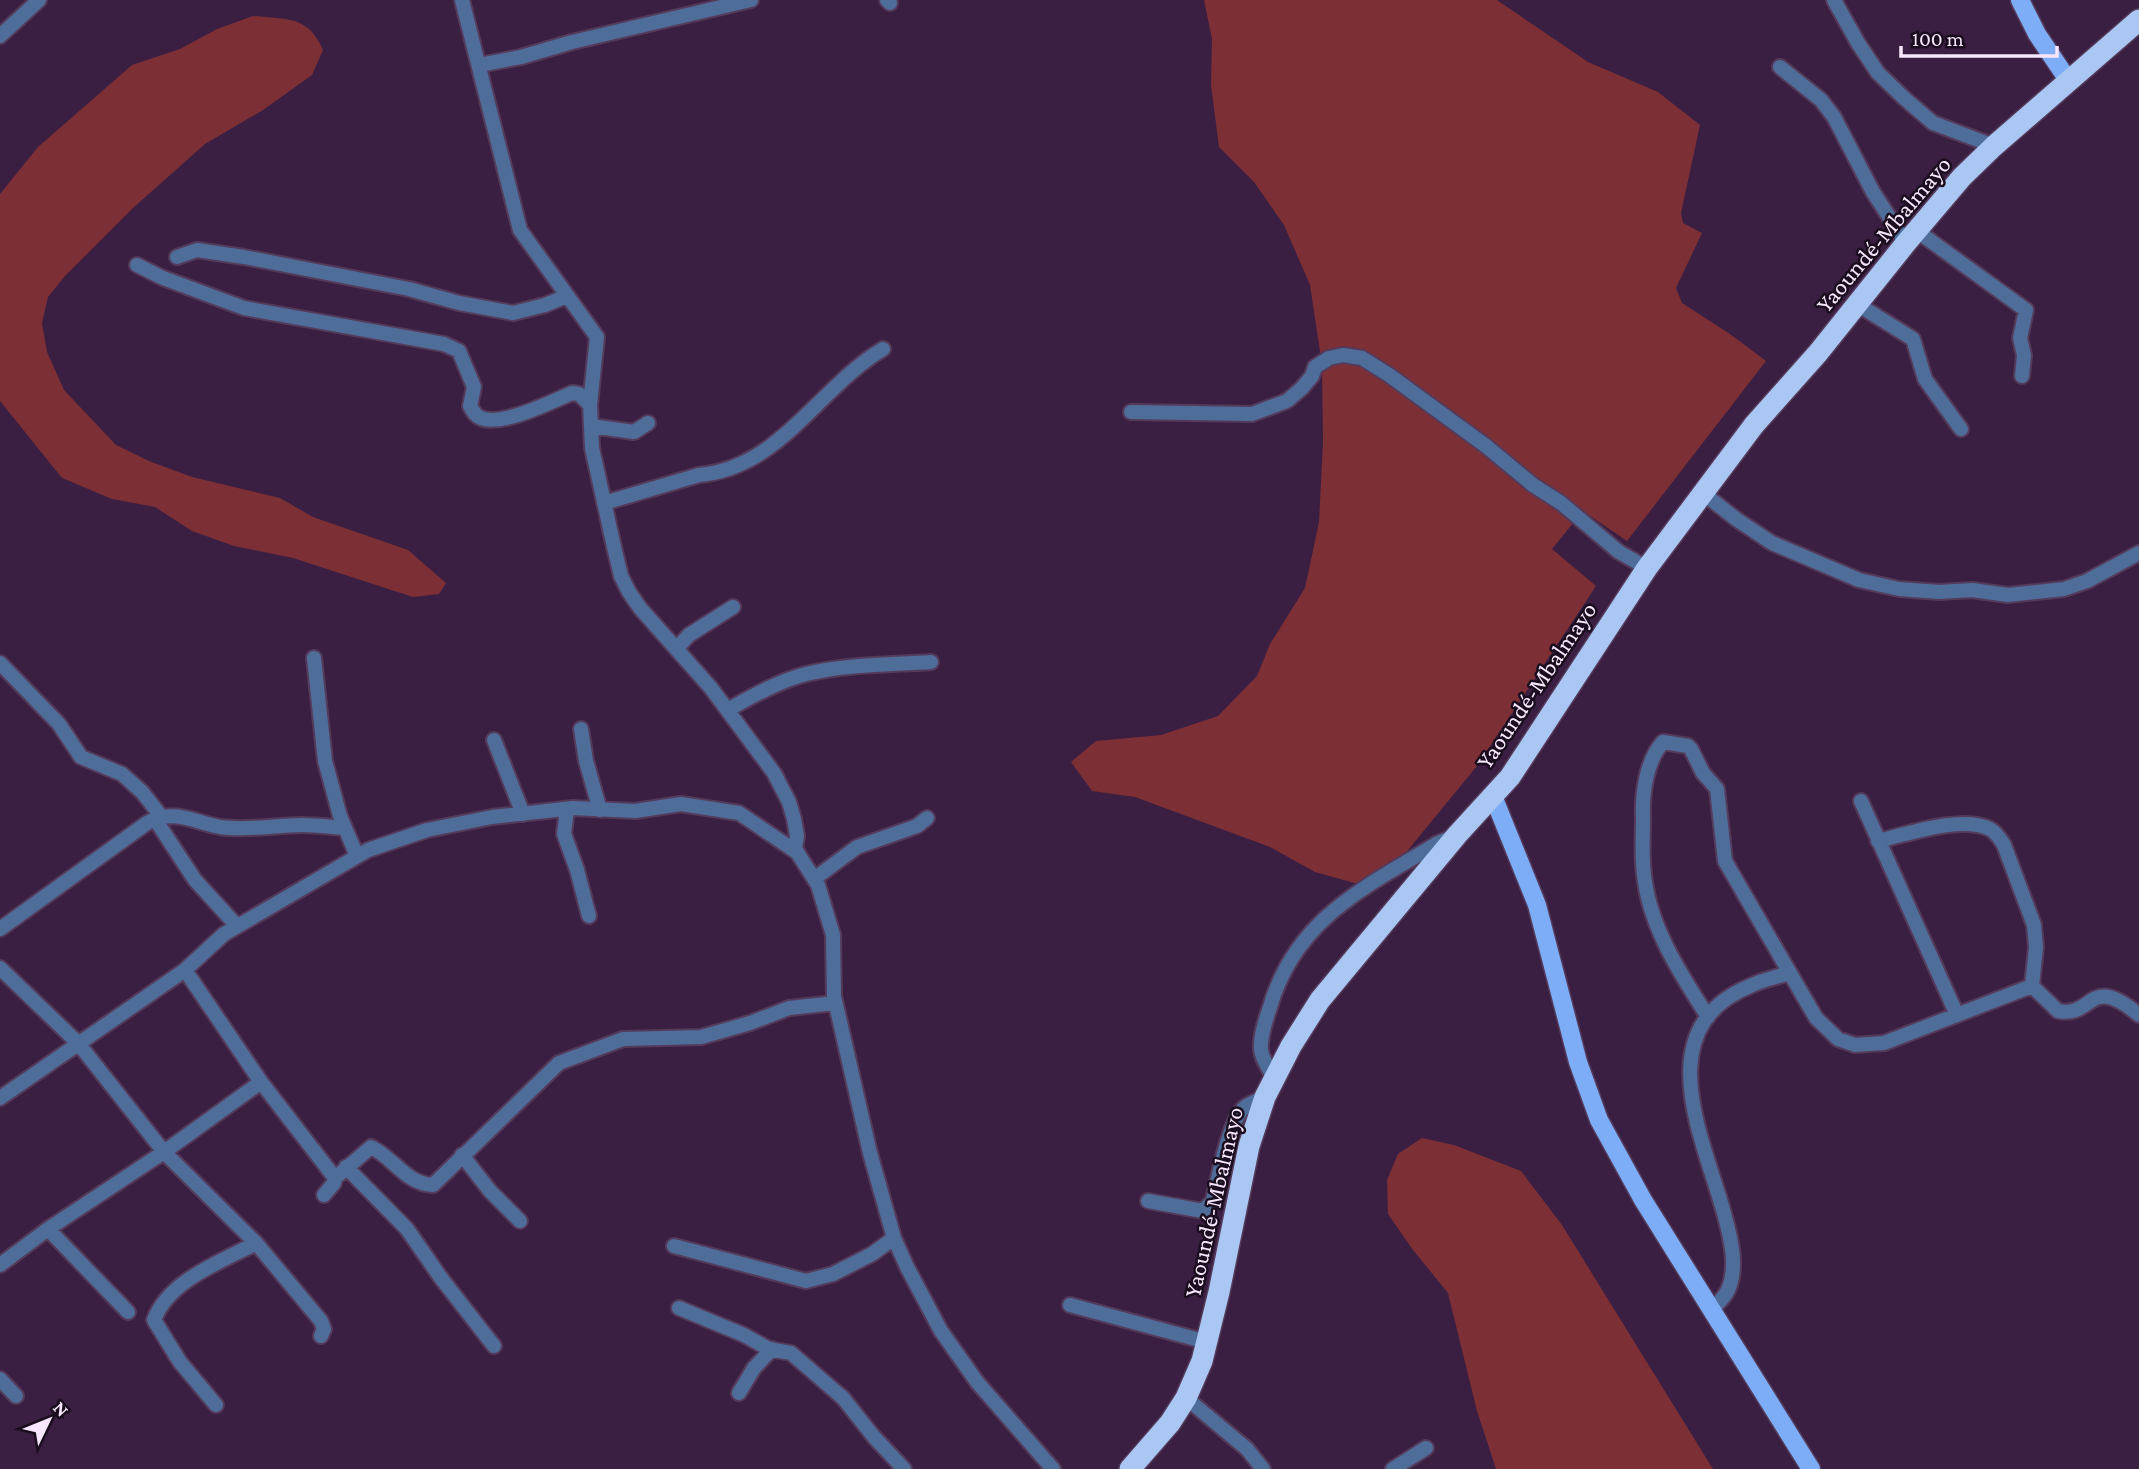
<svg xmlns="http://www.w3.org/2000/svg" width="2139" height="1469" font-family="'Crimson Pro',serif">
<rect width="100%" height="100%" fill="#3a1f42"/>
<path fill="#7c2f35" d="M1204,0H1497L1588,62L1658,92L1700,125L1681,213L1683,223L1702,233L1676,288L1682,303L1730,334L1766,361L1627,541L1583,511L1552,549L1596,586L1477,766L1376,889L1315,872L1270,847L1135,797L1092,791L1071,762L1096,741L1161,735L1218,716L1257,676L1270,644L1305,588L1319,522L1323,442L1322,365L1310,285L1284,225L1254,182L1219,147L1211,85L1212,39Z
M253,16C287,20 308,15 323,50L312,75L263,110L205,144L133,208L65,276L48,297L42,323L47,352L64,390L116,445L149,461L192,477L280,498L313,517L408,550L446,583L439,594L413,597L293,558L234,546L192,531L155,507L112,499L62,478L0,401V194L38,147L132,65L180,49L217,29Z
M1422,1138L1454,1145L1521,1171L1562,1225L1713,1469H1496L1477,1411L1448,1293L1413,1250L1388,1214L1387,1180L1398,1154Z"/>
<g fill="none" stroke-linecap="round" stroke-linejoin="round">
<g stroke="#543b5c" stroke-width="18">
<path id="minor" d="M462,0L520,230L597,337L590,405
M887,0L890,3
M1834,0L1858,43L1878,73L1904,98L1933,123L1994,146
M0,36L39,0
M479,65L521,57L572,42L751,0
M1780,67L1821,100L1834,117L1873,192L1906,243
M1917,231L2026,310L2020,338L2024,355L2022,376
M177,257L197,250L244,257L409,289L459,303L513,313L545,305L567,296
M137,265L163,278L244,308L444,344L459,351L474,387L470,406C473,411 475,416 481,418C501,427 551,402 572,393L579,394L590,405L592,448L614,547L621,576L629,592L640,608L711,688L774,773L789,802L794,819L797,836L795,849L818,885L833,935L834,996L870,1153L894,1238L907,1267L941,1331L977,1382L1053,1469
M1857,304L1913,339L1925,379L1961,429
M1131,412L1252,414L1287,401L1302,388L1312,376L1315,367L1329,358L1343,355L1362,358L1389,375L1486,446L1533,485L1561,503L1619,552L1647,568
M591,426L634,432L648,423
M1703,493L1736,519L1772,543L1859,580L1899,589L1939,592L1972,590L2008,595L2064,589L2087,581L2139,553
M604,503L699,475C780,468 819,387 883,349
M677,648L689,635L733,607
M314,658L325,761L340,816L357,856
M0,663L59,724L81,757L122,774L142,792L161,816
M728,710C752,696 779,681 806,674C846,664 890,665 931,662
M581,729L586,761L600,810
M494,740L523,814
M1861,801L1957,1015
M567,809L564,834L577,870L589,916
M155,819L195,880L237,926
M1878,841C1907,834 1962,815 1990,829C1997,833 2000,839 2004,845L2034,925L2036,947L2032,986L2058,1011C2095,1018 2088,972 2139,1015
M814,879L857,847L917,826L927,818
M0,929L147,823C173,808 194,822 220,827C247,831 275,825 302,825C316,825 331,827 345,828
M0,968L78,1043L164,1152L256,1243C221,1262 169,1280 154,1320L180,1362L216,1405
M185,970L261,1082L335,1178
M1708,1017C1682,976 1652,931 1645,882C1641,861 1643,839 1643,818C1642,794 1646,761 1663,742L1688,746L1691,749L1703,773L1717,789L1725,861L1816,1018L1838,1039L1855,1045L1884,1043L2032,986
M1274,1078C1270,1070 1261,1058 1261,1049C1260,1036 1266,1019 1270,1007C1296,918 1366,887 1438,843L1453,837
M0,1098L185,970L224,934L368,850L427,830L492,817L573,808L635,811L681,804L739,813L798,853
M462,1155L490,1191L520,1221
M346,1167L407,1229L441,1278L494,1346
M324,1195L334,1183L335,1178L371,1147C394,1158 406,1184 433,1185L559,1063L623,1039L701,1037L750,1023L789,1008L835,1003
M1148,1201L1203,1211L1213,1201C1218,1180 1229,1119 1245,1107C1251,1103 1259,1100 1265,1097
M48,1229L128,1312
M256,1243L321,1321L324,1329L321,1336
M674,1246L806,1281L833,1274L872,1254L894,1238
M0,1265L48,1229L164,1152L261,1082
M1070,1305L1207,1342
M679,1308L744,1335L769,1349L791,1353L843,1398L874,1437L904,1469
M1711,1311C1717,1304 1724,1298 1728,1290C1738,1268 1731,1239 1725,1217C1705,1141 1646,1029 1750,986C1762,980 1777,977 1790,973
M0,1379L16,1396
M739,1393L754,1368L772,1349
M1186,1398L1247,1449L1263,1469
M1393,1469L1426,1448"/>
</g>
<g stroke="#543b5c" stroke-width="21">
<path id="major" d="M2020,0L2037,34L2068,80
M1493,796L1537,905L1578,1062L1599,1120L1643,1200L1811,1469"/>
</g>
<g stroke="#543b5c" stroke-width="24">
<path id="highway" d="M1130,1469L1170,1423L1186,1398L1202,1361L1219,1292L1249,1146L1265,1097L1291,1046L1320,1000L1457,835L1510,777L1647,568L1754,425L1818,353L1906,243L1962,177L1994,146L2139,20"/>
</g>
<use href="#minor" stroke="#4f6d99" stroke-width="14"/>
<use href="#major" stroke="#7dadf6" stroke-width="18"/>
<use href="#highway" stroke="#aac7f3" stroke-width="21"/>
</g>
<g text-anchor="middle" dominant-baseline="central" stroke-width="5" stroke-linejoin="round" paint-order="stroke">
<g font-size="24" fill="#f7e6fd" stroke="#1a0e1e">
<text transform="translate(1883 234) rotate(-50)">Yaoundé-Mbalmayo</text>
<text transform="translate(1536 685) rotate(-56)">Yaoundé-Mbalmayo</text>
<text transform="translate(1213 1202) rotate(-77)">Yaoundé-Mbalmayo</text>
</g>
</g>
<g transform="translate(49 1420) rotate(47)" stroke="#1a0e1e" stroke-width="5" paint-order="stroke">
<path d="M0-5L12 26L0 18L-12 26Z" fill="#f7e6fd"/>
<text y="-10" font-size="19" font-weight="bold" text-anchor="middle" fill="#f7e6fd">N</text>
</g>
<path d="M1901 46v10h156v-10" fill="none" stroke="#f7e6fd" stroke-width="3.5"/>
<text x="1912" y="46" font-size="21" fill="#f7e6fd" stroke="#1a0e1e" stroke-width="5" paint-order="stroke">100 m</text>
</svg>
